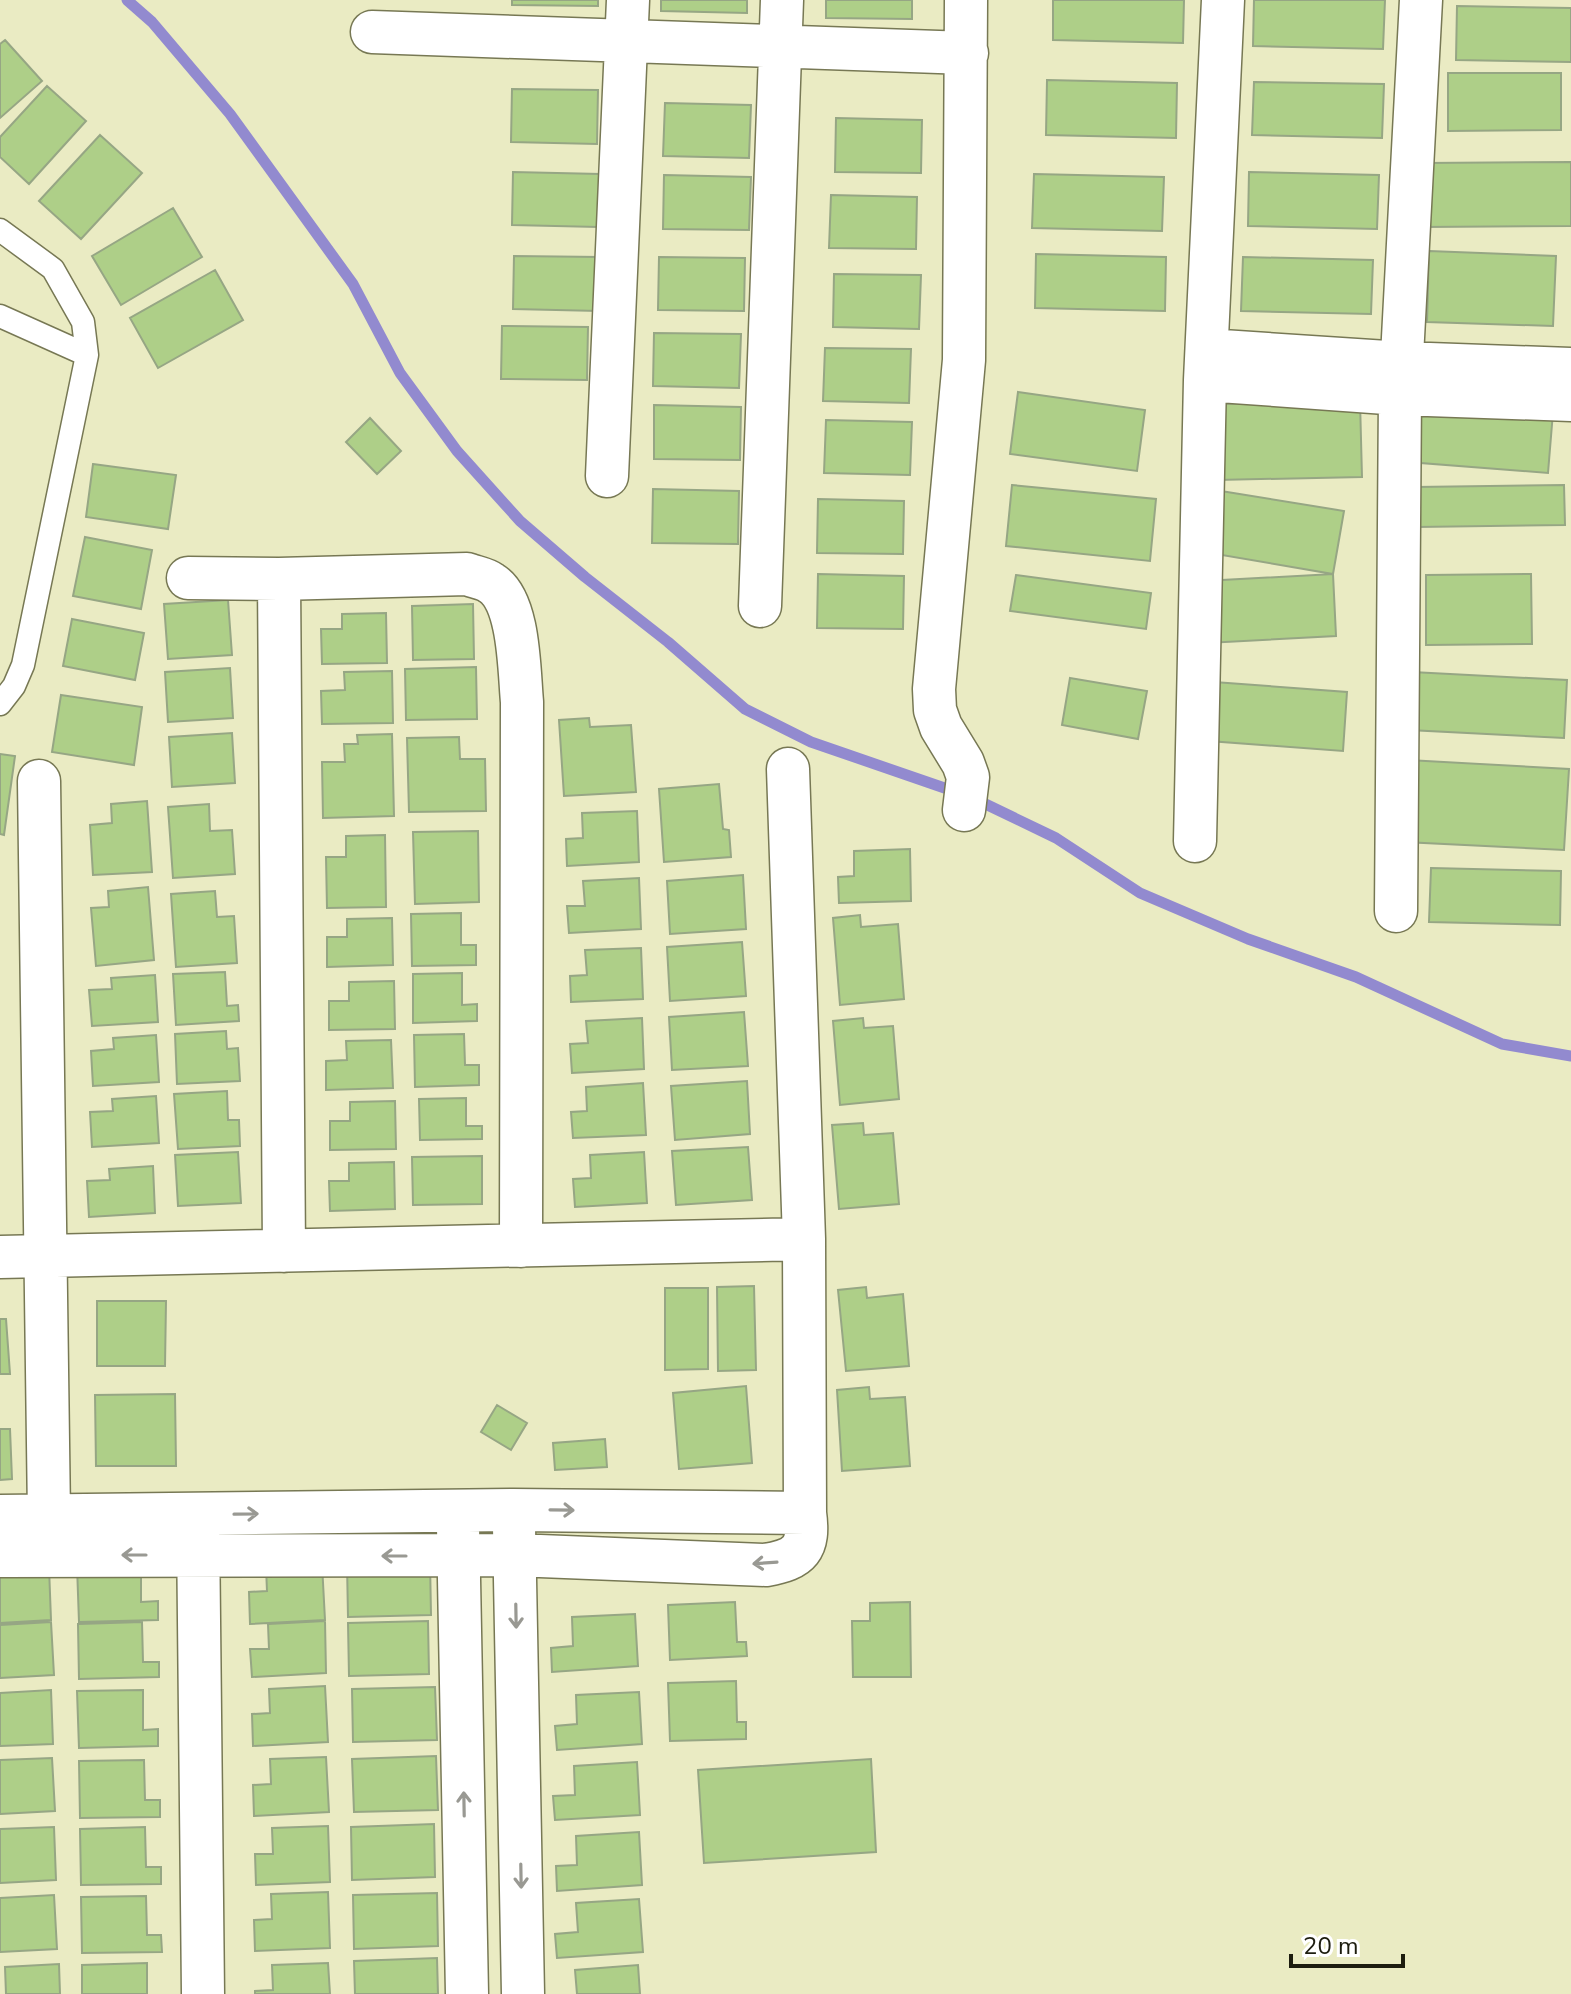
<svg xmlns="http://www.w3.org/2000/svg" width="1571" height="1994" font-family="'Nunito Sans',sans-serif">
<rect width="100%" height="100%" fill="#eaebc3"/>
<g fill="none" stroke-linecap="round" stroke-linejoin="round">
<path stroke="#928acf" stroke-width="11" d="M127,0L152,22L230,114L353,284L400,373L457,451L520,521L585,577L668,642L745,709L811,742L959,793
M975,799L1056,838L1140,893L1248,939L1356,977L1502,1044L1571,1056"/>
</g>
<path fill="#aecf88" stroke="#96a684" stroke-width="2" d="M512,0H598V6L512,5Z
M661,0H747V13L661,11Z
M826,0H912V19L826,18Z
M1053,0H1184L1183,43L1053,40Z
M1254,0H1385L1383,49L1253,46Z
M1457,6L1571,8V62L1456,60Z
M5,40L42,81L0,118V44Z
M1448,73H1561V130L1448,131Z
M1047,80L1177,83L1176,138L1046,135Z
M1254,82L1384,84L1382,138L1252,135Z
M47,86L86,121L29,184L0,157V137Z
M512,89L598,90L597,144L511,142Z
M665,103L751,105L749,158L663,156Z
M836,118L922,120L921,173L835,172Z
M100,135L142,173L81,239L39,201Z
M1571,162V226L1424,227V163Z
M513,172L600,174L598,227L512,225Z
M1249,172L1379,175L1377,229L1248,226Z
M1034,174L1164,177L1162,231L1032,228Z
M664,175L751,177L749,230L663,229Z
M831,195L917,197L916,249L829,248Z
M173,208L202,257L121,305L92,256Z
M1429,251L1556,256L1553,326L1427,322Z
M1036,254L1166,257L1165,311L1035,308Z
M514,256L600,257L599,311L513,309Z
M659,257L745,258L744,311L658,310Z
M1243,257L1373,260L1371,314L1241,311Z
M215,270L243,320L158,368L130,318Z
M834,274L921,275L919,329L833,327Z
M502,326L588,327L587,380L501,379Z
M654,333L741,334L739,388L653,386Z
M825,348L911,349L909,403L823,401Z
M1018,392L1145,410L1137,471L1010,454Z
M1360,401L1362,477L1217,480L1216,404Z
M1413,402L1553,412L1548,473L1408,462Z
M654,405L741,407L740,460L654,459Z
M370,418L401,451L377,474L346,442Z
M826,420L912,422L910,475L824,473Z
M93,464L176,475L168,529L86,517Z
M1012,485L1156,499L1150,561L1006,546Z
M1564,485L1565,525L1417,527L1416,487Z
M653,489L739,491L738,544L652,543Z
M1221,491L1344,511L1333,574L1210,553Z
M818,499L904,501L903,554L817,553Z
M85,537L152,550L141,609L73,596Z
M818,574L904,576L903,629L817,628Z
M1333,574L1336,636L1207,643L1204,581Z
M1531,574L1532,644L1426,645V575Z
M1016,575L1151,593L1146,629L1010,611Z
M228,600L232,655L168,659L164,604Z
M473,604L474,659L413,660L412,606Z
M386,613L387,663L322,664L321,629H342V614Z
M72,619L144,633L135,680L63,666Z
M476,667L477,719L406,720L405,669Z
M230,668L233,718L168,722L165,672Z
M392,671L393,723L322,724L321,691L345,690L344,672Z
M1412,672L1567,680L1564,738L1409,730Z
M1070,678L1147,691L1138,739L1062,725Z
M1214,682L1347,692L1343,751L1209,741Z
M61,695L142,707L134,765L52,752Z
M589,718L590,727L631,725L636,792L564,796L559,720Z
M232,733L235,783L172,787L169,737Z
M392,734L394,816L323,818L322,762H345L344,744H358L357,735Z
M459,737L460,759H485L486,811L409,812L407,738Z
M0,754L15,756L4,835L0,834Z
M1408,760L1569,769L1564,850L1404,842Z
M719,784L723,829L729,830L731,857L664,862L659,789Z
M147,801L152,872L93,875L90,825L112,823L111,804Z
M209,804L210,831L232,830L235,874L173,878L168,807Z
M637,811L639,862L567,866L566,839L583,838L582,813Z
M478,831L479,902L415,904L413,832Z
M385,835L386,907L327,908L326,857H346V836Z
M910,849L911,901L839,903L838,877L854,876V851Z
M1431,868L1561,871L1560,925L1429,922Z
M743,875L746,929L670,934L667,881Z
M639,878L641,929L569,933L567,906H585L583,881Z
M148,887L154,960L96,966L91,908L109,907L108,891Z
M215,891L217,917L234,916L237,963L176,967L171,894Z
M461,913V945H476V965L412,966L411,914Z
M860,915L861,927L898,924L904,999L840,1005L833,918Z
M392,918L393,965L327,967V937H347V919Z
M742,942L746,996L670,1001L667,947Z
M641,948L643,999L571,1002L570,976L587,975L585,950Z
M225,972L227,1006L238,1005L239,1021L176,1025L173,974Z
M462,973V1005L477,1004V1021L413,1023V974Z
M155,975L158,1022L92,1026L89,990L112,989L111,978Z
M394,981L395,1029L329,1030V1001H349V982Z
M744,1012L748,1066L672,1070L669,1017Z
M642,1018L644,1069L572,1073L570,1044L588,1043L586,1021Z
M863,1018L864,1028L893,1026L899,1099L840,1105L833,1021Z
M226,1031L227,1049L238,1048L240,1081L177,1084L175,1034Z
M464,1034L465,1065H479V1085L415,1087L414,1035Z
M156,1035L159,1082L93,1086L91,1051L114,1049L113,1038Z
M391,1040L393,1088L326,1090V1061L347,1060L346,1041Z
M747,1081L750,1134L675,1140L671,1086Z
M643,1083L646,1135L573,1138L571,1112L587,1111L586,1087Z
M227,1091L228,1120H239L240,1146L178,1149L174,1094Z
M156,1096L159,1143L92,1147L90,1112L113,1111L112,1099Z
M466,1098V1126H482V1139L420,1140L419,1099Z
M395,1101L396,1149L330,1150V1121H350V1102Z
M863,1123L864,1135L893,1133L899,1204L839,1209L832,1125Z
M748,1147L752,1200L676,1205L672,1151Z
M238,1152L241,1203L178,1206L175,1155Z
M644,1152L647,1203L575,1207L573,1179L591,1178L590,1155Z
M482,1156V1204L413,1205L412,1157Z
M394,1162L395,1209L330,1211L329,1181H349V1163Z
M153,1166L155,1213L89,1217L87,1181L110,1180L109,1169Z
M754,1286L756,1370L718,1371L717,1287Z
M866,1287L867,1298L903,1294L909,1366L846,1371L838,1290Z
M665,1288H708V1369L665,1370Z
M97,1301H166L165,1366H97Z
M0,1319H6L10,1374H0Z
M746,1386L752,1463L679,1469L673,1393Z
M869,1387L870,1399L905,1397L910,1466L842,1471L837,1390Z
M175,1394L176,1466H96L95,1395Z
M497,1405L527,1423L511,1450L481,1432Z
M0,1429H10L12,1479L0,1480Z
M605,1439L607,1467L555,1470L553,1443Z
M430,1561L431,1615L348,1617L347,1564Z
M141,1564V1602L158,1601V1620L79,1622L77,1566Z
M322,1564L325,1620L250,1624L249,1592L267,1591L266,1567Z
M49,1567L51,1620L0,1623V1569Z
M735,1602L737,1642H746L747,1656L670,1660L668,1605Z
M910,1602L911,1677H853L852,1621H870V1603Z
M635,1614L638,1666L552,1672L551,1648L573,1646L572,1617Z
M325,1621L326,1673L252,1677L250,1649H269L268,1624Z
M428,1621L429,1674L349,1676L348,1623Z
M51,1622L54,1675L0,1678V1625Z
M142,1622L143,1662H159V1677L79,1679L78,1624Z
M736,1681L737,1722H746V1739L670,1741L668,1683Z
M325,1686L328,1742L253,1746L252,1714L270,1713L269,1689Z
M435,1687L437,1740L353,1742L352,1689Z
M51,1690L53,1744L0,1746V1693Z
M143,1690V1730L158,1729V1746L79,1748L77,1691Z
M639,1692L642,1744L557,1750L555,1726L577,1724L576,1695Z
M436,1756L438,1810L354,1812L352,1759Z
M326,1757L329,1812L254,1816L253,1785L271,1784L270,1759Z
M52,1758L55,1811L0,1814V1760Z
M871,1759L876,1852L704,1863L698,1770Z
M144,1760L145,1800H160V1817L80,1818L79,1761Z
M637,1762L640,1815L555,1820L553,1796L575,1795L574,1766Z
M434,1824L435,1877L352,1880L351,1827Z
M328,1826L330,1882L256,1885L255,1854H273L272,1828Z
M54,1827L56,1880L0,1883V1829Z
M145,1827L146,1867H161V1884L81,1885L80,1829Z
M639,1832L642,1885L557,1891L556,1866L577,1865L576,1836Z
M328,1892L330,1948L255,1951L254,1920L272,1919L271,1894Z
M437,1893L438,1946L354,1949L353,1895Z
M54,1895L57,1949L0,1952V1898Z
M146,1896L147,1935H161L162,1952L82,1953L81,1897Z
M639,1899L643,1952L557,1958L555,1934L578,1932L576,1903Z
M437,1958L438,1994H355L354,1961Z
M147,1963V1994H82V1965Z
M328,1963L330,1994H255V1991L273,1990L272,1965Z
M59,1964L60,1994H6L5,1967Z
M638,1965L640,1994H577L575,1970Z"/>
<g fill="none" stroke-linecap="round" stroke-linejoin="round">
<g stroke="#777854" stroke-width="25">
<path id="service" d="M0,230L53,269L83,322L87,355L23,665L14,686L0,704
M0,316L87,355"/>
</g>
<g stroke="#777854" stroke-width="45">
<path id="minor" d="M372,32L967,53
M1207,350L1402,363L1571,369
M1205,380L1400,394L1571,400
M607,476L628,0
M188,578L279,579L467,574C474,577 484,578 491,583C520,601 519,671 522,702L521,1246
M279,579L284,1251
M760,606L782,0
M39,781L49,1516
M964,810L968,777L963,763L941,727L935,710L934,689L964,360L966,0
M1195,841L1205,380L1223,0
M1396,911L1400,394L1421,0
M0,1257L804,1239
M0,1516L514,1510L805,1513
M198,1527L203,1994
M458,1527L467,1994
M514,1527L523,1994
M0,1556L515,1555L766,1565C800,1559 810,1549 805,1513L804,1239L788,769"/>
</g>
<use href="#service" stroke="#fff" stroke-width="22"/>
<use href="#minor" stroke="#fff" stroke-width="42"/>
</g>
<defs><path id="oneway-shaft" d="M-6 0H5M1.5-3L5.5 0L1.5 3" fill="none" stroke-width="1.6" stroke-linecap="round" stroke-linejoin="round" transform="scale(2)"/></defs>
<g stroke="#999993">
<use href="#oneway-shaft" transform="translate(562 1510) rotate(1)"/>
<use href="#oneway-shaft" transform="translate(246 1514) rotate(-1)"/>
<use href="#oneway-shaft" transform="translate(134 1555) rotate(180)"/>
<use href="#oneway-shaft" transform="translate(394 1556) rotate(-180)"/>
<use href="#oneway-shaft" transform="translate(765 1563) rotate(176)"/>
<use href="#oneway-shaft" transform="translate(516 1616) rotate(89)"/>
<use href="#oneway-shaft" transform="translate(464 1804) rotate(-91)"/>
<use href="#oneway-shaft" transform="translate(521 1876) rotate(89)"/>
</g>
<path d="M1291 1954v12h112v-12" fill="none" stroke="#1d1d0f" stroke-width="4"/>
<text x="1303" y="1954" font-size="24" fill="#1d1d0f" stroke="#ffffff" stroke-width="6" paint-order="stroke">20 m</text>
</svg>
